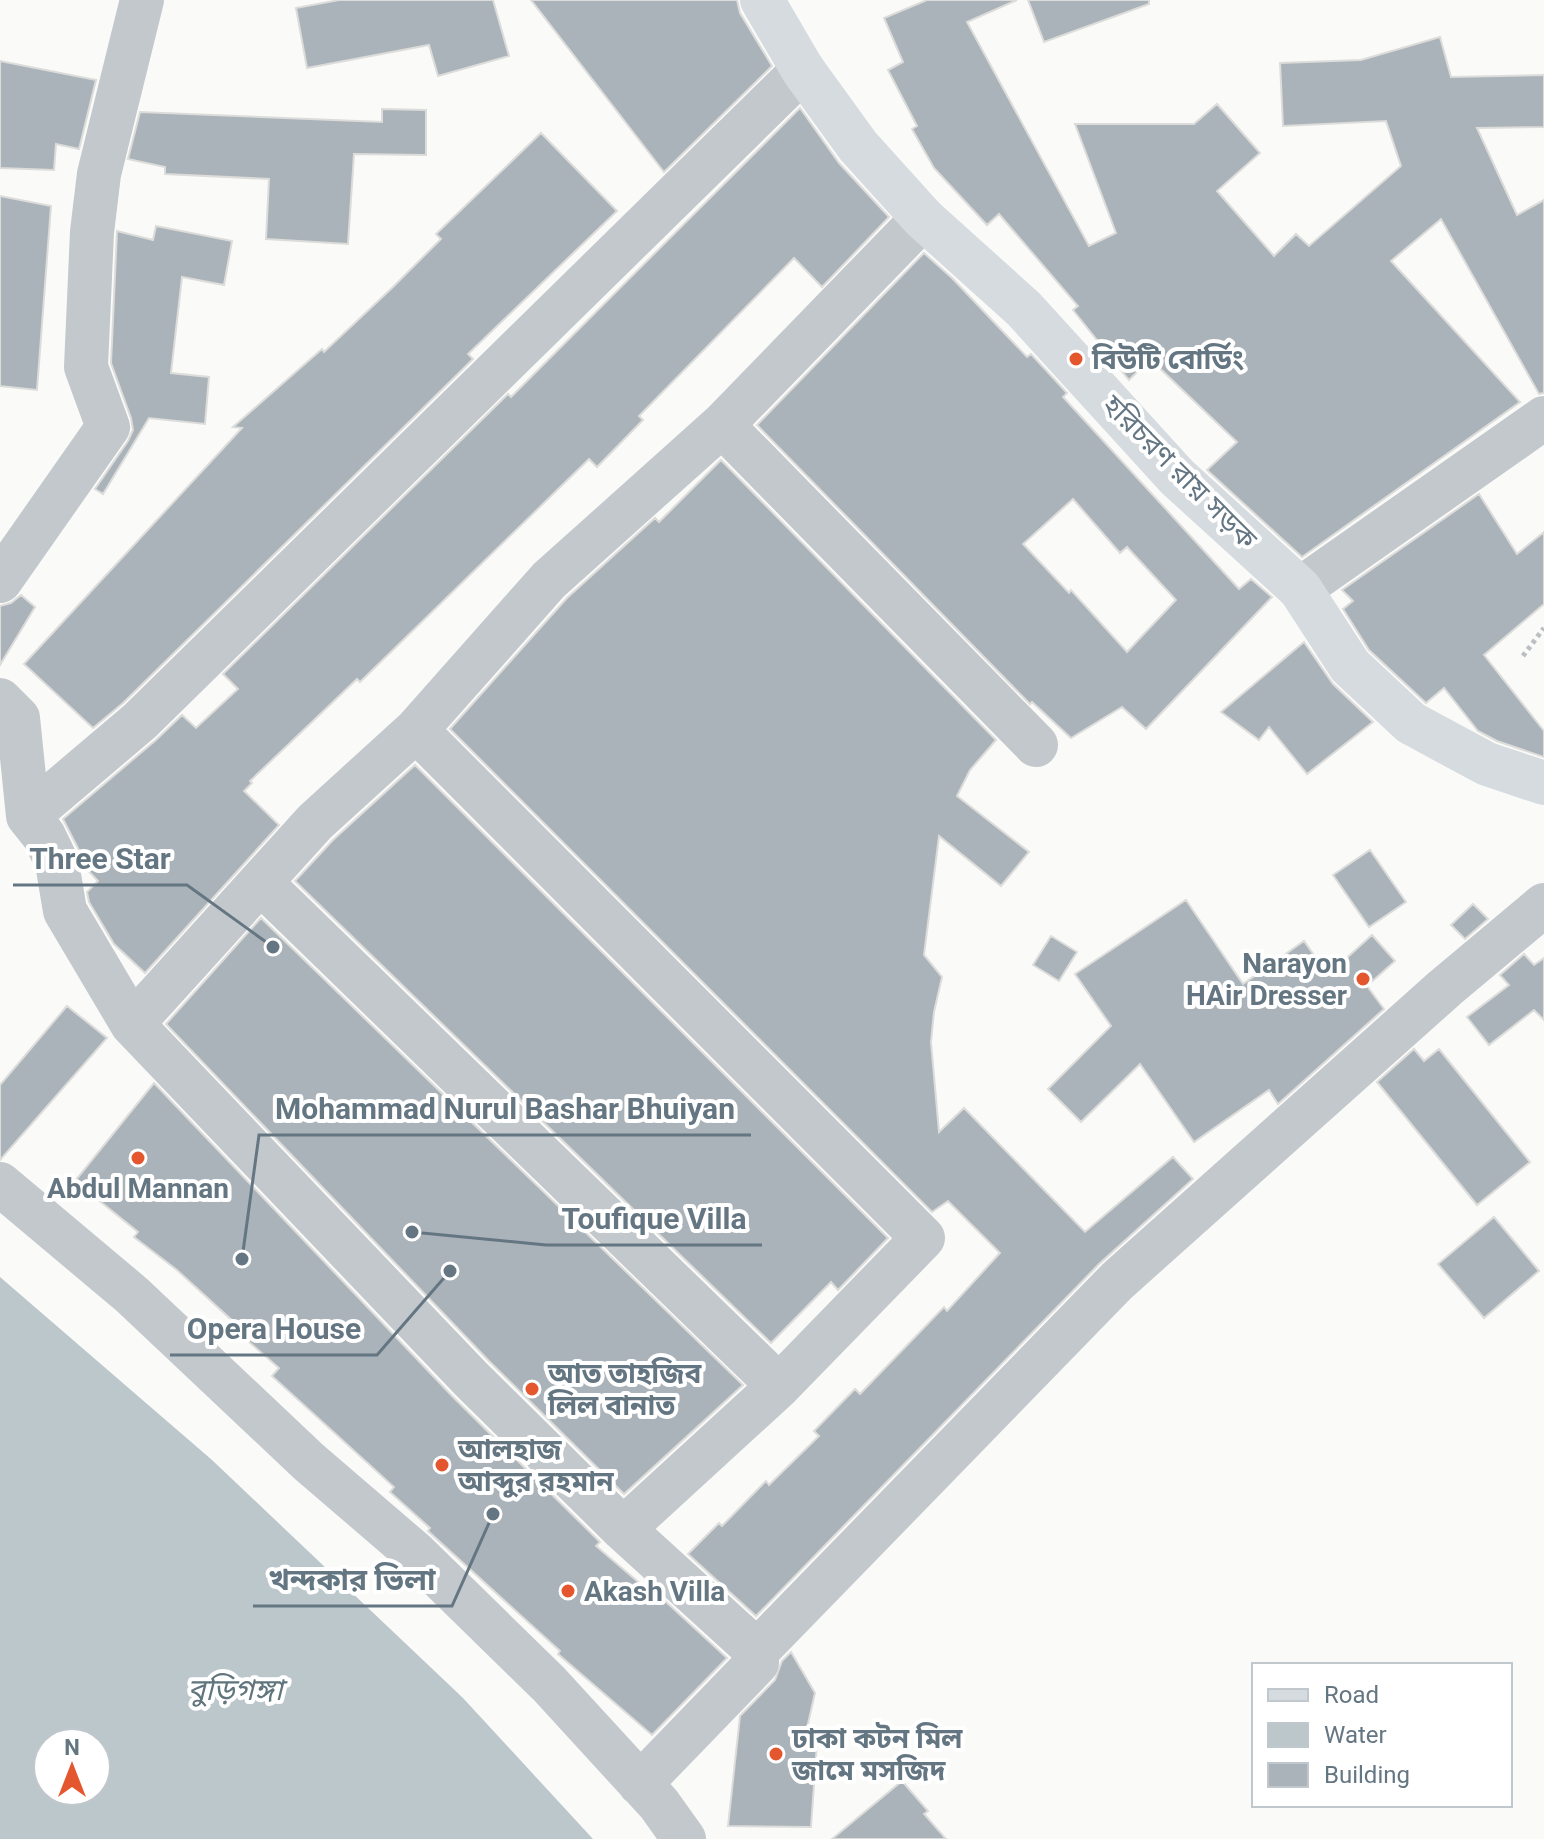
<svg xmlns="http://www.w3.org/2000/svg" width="1544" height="1839" font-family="Roboto,'Noto Sans Bengali',sans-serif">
<rect width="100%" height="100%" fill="#fafaf8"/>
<path fill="#bbc7cb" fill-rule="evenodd" d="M0,1277L212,1460L463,1698L593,1839H0ZM48,1743H96V1791H48Z"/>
<path fill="#aab3b9" stroke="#dcdcda" stroke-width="2" fill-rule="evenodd" d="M339,0H493L509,56L438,76L429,45L307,68L296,8Z
M531,0H737L740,13L772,66L664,172Z
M927,0H1017L967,22L1089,246L1116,233L1075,124H1194L1217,104L1260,153L1217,191L1274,256L1296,234L1309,246L1401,166L1386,121L1283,126L1280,63L1361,60L1440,37L1451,77L1544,75V127L1477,128L1517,215L1544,200V393L1539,394L1441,219L1391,261L1520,402L1302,557L1207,470L1237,442L1150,359L1129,380L1073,310L1078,306L999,214L987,225L934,168L912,129L917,126L888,70L903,62L884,18Z
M1028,0H1149V4L1044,42Z
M0,61L96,80L79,149L56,144L54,170L0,168Z
M800,108L839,163L889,217L822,287L794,258L639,416L643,420L597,467L589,459L360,682L357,679L250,781L252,783L244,791L279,825L145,973L114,944L89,902L87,892L98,881L83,865L80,852L63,819L156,740L182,715L196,728L238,689L223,674L508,394L511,397Z
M382,109L426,110V155L354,154L348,244L266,239L269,179L165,174V167L128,159L140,112L382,122Z
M541,133L617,211L468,354L473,359L123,703L93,728L24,664L242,428L233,427L322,349L324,352L392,288L441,239L436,234Z
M0,196L51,206L37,390L0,386Z
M156,226L232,241L224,285L182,277L171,373L209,377L205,424L149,418L103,494L95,489L128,441L133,430L131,418L111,363L117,231L153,240Z
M924,253L952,278L1027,357L1031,354L1067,393L1063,397L1239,589L1251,579L1272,597L1146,729L1122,707L1071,738L1032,702L1030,704L757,425ZM1073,499L1120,553L1127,547L1176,600L1127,652L1071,590L1069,593L1023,544Z
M721,460L996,740L970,770L957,796L1029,852L1001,886L939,836L924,955L942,977L934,1012L931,1042L939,1132L964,1108L1085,1232L1173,1157L1193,1179L1099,1264L756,1616L688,1554L719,1523L722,1526L766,1481L769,1485L819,1436L814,1431L855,1389L860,1394L944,1307L947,1311L1000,1253L948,1201L932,1212L450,729L567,598L655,518L659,522Z
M1479,494L1517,554L1544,532V604L1484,655L1544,731V757L1497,741L1478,731L1444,688L1426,703L1369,650L1343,609L1353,601L1342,590Z
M21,595L35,607L0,665V606L11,603Z
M1304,642L1333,684L1373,722L1307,774L1269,727L1259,740L1221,712Z
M415,765L888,1238L838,1290L831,1282L771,1343L295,881L333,840Z
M1370,850L1406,902L1369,927L1333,875Z
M1186,900L1243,984L1304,941L1328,975L1372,935L1395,961L1367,986L1384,1009L1278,1104L1269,1090L1194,1142L1140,1064L1081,1122L1048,1089L1111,1026L1075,974Z
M1473,904L1488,919L1465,939L1451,925Z
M261,918L743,1385L624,1494L489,1361L166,1024Z
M1051,936L1077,952L1059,981L1033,965Z
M1524,954L1534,965L1544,958V1020L1534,1010L1489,1045L1467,1017L1509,985L1500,975Z
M67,1006L107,1038L0,1160V1085Z
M1414,1049L1424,1061L1439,1049L1530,1162L1477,1205L1377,1082Z
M154,1083L453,1397L600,1542L596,1546L650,1592L652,1589L727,1658L652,1735L558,1654L560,1651L428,1531L430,1528L390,1492L394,1487L272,1376L279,1368L233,1328L236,1324L177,1270L134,1237L138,1232L75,1181Z
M1494,1217L1539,1271L1484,1318L1438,1264Z
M791,1652L815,1693L807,1728L818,1729L811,1827L728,1826L740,1716L775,1680L782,1661Z
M902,1781L928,1811L924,1814L946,1839H832Z"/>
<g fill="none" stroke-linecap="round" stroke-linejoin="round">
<path stroke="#bbbfc2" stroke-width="5" stroke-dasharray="4 4" stroke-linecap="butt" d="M1523,656L1544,628"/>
<path stroke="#c3c8cc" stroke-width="44" d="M722,425L1036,745
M0,581L108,427L86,367L92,232L99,174L142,0
M1300,589L1544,418
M0,700L18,718L28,816L44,836L57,863L65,911L132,1024L471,1379L623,1529L757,1651V1663L640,1784
M416,730L923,1238L779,1386L623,1529
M28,816L140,721L803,70
M261,883L779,1386
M132,1024L315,822L416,730L549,580L722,425L923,218
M0,1184L132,1295L309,1462L415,1553L549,1684L659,1804L684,1839
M757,1651L1117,1281L1445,988L1544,905"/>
<path stroke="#d6dbdf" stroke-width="44" d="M762,0L803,70L858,146L923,218L1024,309L1177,477L1300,589L1350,666L1411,723L1487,764L1544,783"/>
</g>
<g fill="#e4572e" stroke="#fff" stroke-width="3">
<circle cx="1076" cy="359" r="8"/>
<circle cx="1363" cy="979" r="8"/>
<circle cx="138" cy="1158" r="8"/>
<circle cx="532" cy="1389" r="8"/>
<circle cx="442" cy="1465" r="8"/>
<circle cx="568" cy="1591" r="8"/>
<circle cx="776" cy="1754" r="8"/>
</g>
<g text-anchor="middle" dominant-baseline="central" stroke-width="8" stroke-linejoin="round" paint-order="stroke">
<g font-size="28" font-weight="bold" fill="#657683" stroke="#fff" text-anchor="start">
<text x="1092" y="359">বিউটি বোর্ডিং</text>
<text x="1347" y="963" text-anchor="end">Narayon<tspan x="1347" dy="32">HAir Dresser</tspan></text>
<text x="138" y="1188" text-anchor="middle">Abdul Mannan</text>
<text x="548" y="1373">আত তাহজিব<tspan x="548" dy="32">লিল বানাত</tspan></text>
<text x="458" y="1449">আলহাজ<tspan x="458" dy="32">আব্দুর রহমান</tspan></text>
<text x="584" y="1591">Akash Villa</text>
<text x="792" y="1738">ঢাকা কটন মিল<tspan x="792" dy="32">জামে মসজিদ</tspan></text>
</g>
<g font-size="28" fill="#657683" stroke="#fff">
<text transform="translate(1180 472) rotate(45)">হরিচরণ রায় সড়ক</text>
</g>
<g font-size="30" font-style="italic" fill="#60757c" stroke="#fff">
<text x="235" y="1689">বুড়িগঙ্গা</text>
</g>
</g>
<path fill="none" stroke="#657683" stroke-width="3" d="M273 947L187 885H13M242 1259L259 1135H751M412 1232L546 1245H762M450 1271L377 1355H170M493 1514L452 1606H253"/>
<g fill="#657683" stroke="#fff" stroke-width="3">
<circle cx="273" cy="947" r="8"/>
<circle cx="242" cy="1259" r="8"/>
<circle cx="412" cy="1232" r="8"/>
<circle cx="450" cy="1271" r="8"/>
<circle cx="493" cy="1514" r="8"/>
</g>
<g font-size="30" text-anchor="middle" font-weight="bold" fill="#657683" stroke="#fff" stroke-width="8" stroke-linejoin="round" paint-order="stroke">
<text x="100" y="869">Three Star</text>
<text x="505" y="1119">Mohammad Nurul Bashar Bhuiyan</text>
<text x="654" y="1229">Toufique Villa</text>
<text x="274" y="1339">Opera House</text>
<text x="352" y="1590">খন্দকার ভিলা</text>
</g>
<rect x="1252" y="1663" width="260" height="144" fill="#ffffff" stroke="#c1c8cd" stroke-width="2"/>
<rect x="1268" y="1689" width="40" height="12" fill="#d6dbdf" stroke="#c1c8cd" stroke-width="2"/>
<text x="1324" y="1703" font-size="24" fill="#657683">Road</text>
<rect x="1268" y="1723" width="40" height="24" fill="#bbc7cb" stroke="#c1c8cd" stroke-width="2"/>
<text x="1324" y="1743" font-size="24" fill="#657683">Water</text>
<rect x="1268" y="1763" width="40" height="24" fill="#aab3b9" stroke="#c1c8cd" stroke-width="2"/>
<text x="1324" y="1783" font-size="24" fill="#657683">Building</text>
<g transform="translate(72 1767)"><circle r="38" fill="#ffffff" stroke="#c1c8cd" stroke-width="2"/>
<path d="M0-6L14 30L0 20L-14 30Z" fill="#e4572e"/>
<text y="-12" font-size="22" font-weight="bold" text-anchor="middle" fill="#657683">N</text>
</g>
</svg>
